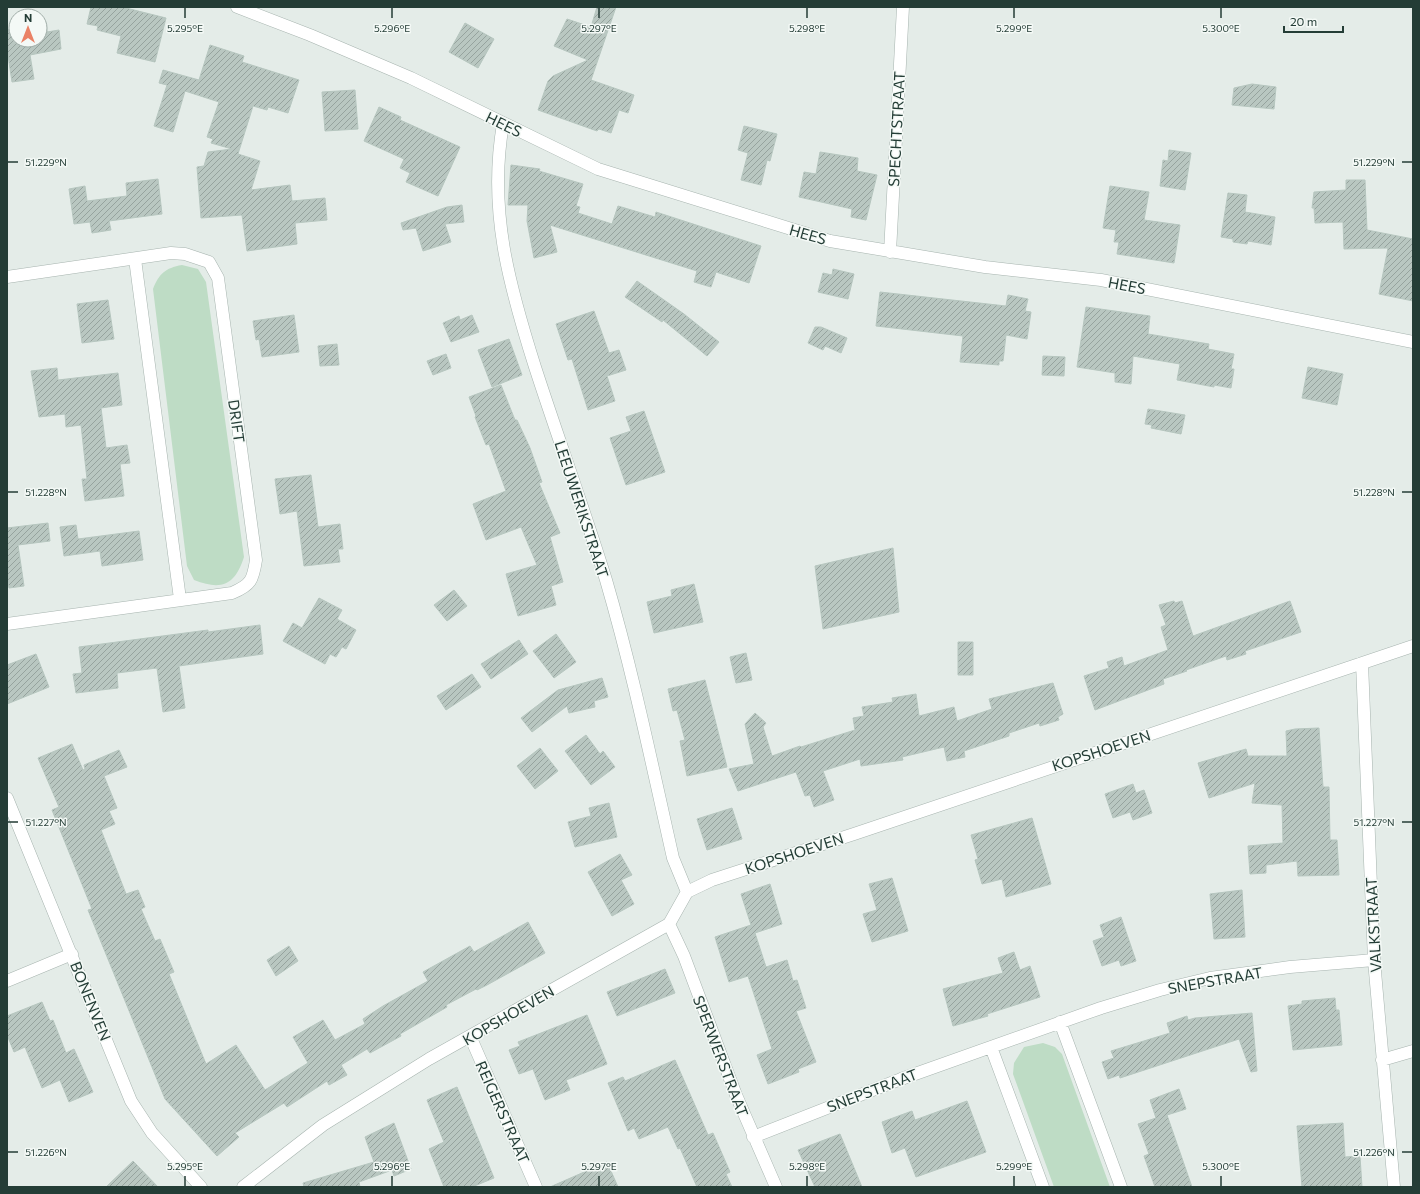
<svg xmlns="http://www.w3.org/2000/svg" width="1420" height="1194" font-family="Commissioner,sans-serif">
<defs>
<pattern id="building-hatch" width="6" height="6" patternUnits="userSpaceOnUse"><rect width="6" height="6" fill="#b9c7c1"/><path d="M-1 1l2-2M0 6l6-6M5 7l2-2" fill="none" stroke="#96a39e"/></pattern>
</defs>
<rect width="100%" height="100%" fill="#e4ece8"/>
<path fill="#bedcc5" d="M182,265L198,269L206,282L244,557C235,585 222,591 194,580L187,566L153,289C159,274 165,268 182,265Z
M1043,1043L1055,1047L1062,1054L1110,1187H1054L1013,1074L1014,1063L1024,1047Z"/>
<path fill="url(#building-hatch)" stroke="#b6c6bf" d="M91,7H122L166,18L155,62L117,53L121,36L97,30L98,26L87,24Z
M597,7H616L591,80L634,95L628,113L619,110L611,133L599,129L597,131L538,110L548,81L553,76L588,60L554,46L567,19L591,27Z
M465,23L494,39L478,68L449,52Z
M46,24L47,32L59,30L61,49L30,55L34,79L12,82L7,49V30L16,28V40H40V25Z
M210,45L244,56L242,62L299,80L288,113L268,107L267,110L253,106L238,154L260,161L251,190L290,185L292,201L325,198L327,220L295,223L297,244L247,251L242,215L201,218L197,167L204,166L208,152L232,149L211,143L213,139L207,137L219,102L185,91L173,132L154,126L167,85L159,83L163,70L199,80Z
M1252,84L1276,87L1274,109L1232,105L1234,88Z
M355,90L358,129L325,131L322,92Z
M379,107L401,117L400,120L460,147L438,196L406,182L410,173L400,168L404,159L364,141Z
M744,126L777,134L770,161L767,160L761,185L741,180L748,153L738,150Z
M1169,150L1191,153L1185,190L1160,186L1163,160L1168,161Z
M820,152L858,158L857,171L877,175L866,220L851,217L852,209L799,197L804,172L816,174Z
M511,165L540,169L539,171L583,184L576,206L580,207L578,213L612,224L618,206L655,217L656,212L761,246L749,283L716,272L711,287L694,282L697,271L550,225L557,252L534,258L527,221L528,205H508Z
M158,179L162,214L109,221L111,230L92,233L90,222L74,224L69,189L85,186L87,201L127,196L126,183Z
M1346,180H1365L1367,230L1413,239V301L1379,294L1388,248L1344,249L1343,222L1315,223L1314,208H1312L1314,192L1346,190Z
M1110,186L1149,192L1144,220L1180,225L1174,263L1117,254L1119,242H1114L1116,230L1103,228Z
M1228,193L1247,195L1245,212L1275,217L1271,245L1248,241L1247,244L1233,242V239L1221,237Z
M462,205L464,222L445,224L451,242L423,251L416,228L403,230L401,223L447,207Z
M833,269L854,274L848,299L818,292L823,273L832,275Z
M637,281L684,314L719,342L707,356L663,320L662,322L625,297Z
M880,292L1006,306L1008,295L1028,299L1025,311L1031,312L1027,339L1006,335L1003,361H999V365L960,362L963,336L876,326Z
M108,300L114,339L82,343L77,304Z
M1086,307L1150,316L1148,334L1209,344L1208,349L1234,354L1231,369H1234L1231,388L1214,385V387L1177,380L1180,364L1133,356L1131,384L1115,382V373L1077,367Z
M594,311L609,353L619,350L626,370L607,376L615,401L588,410L572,359L568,360L556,324Z
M294,315L299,352L262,357L259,339L256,340L253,321Z
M472,315L479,332L451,342L443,323L459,316L460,320Z
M815,327H821L847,338L841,353L825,346L823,350L808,343Z
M509,339L522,375L492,387L478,350Z
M337,344L339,365L320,366L318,346Z
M446,354L451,368L433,375L427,361Z
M1043,356L1065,357L1064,376L1042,375Z
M1308,367L1343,374L1337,405L1302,398Z
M57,368L58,380L118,373L122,405L101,408L106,448L127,445L130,463L120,464L124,496L85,501L82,479H87L81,425L66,427L65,414L39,417L31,371Z
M501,385L515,420H517L530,448L542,482L539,483L560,533L550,537L563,582L551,586L556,605L518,616L506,574L537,565L521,527L486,540L473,504L506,491L489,444L486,445L475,417L476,416L469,397Z
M1148,409L1185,415L1181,434L1151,428L1152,425L1145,424Z
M644,411L665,472L626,485L610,438L631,431L626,417Z
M311,475L318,527L340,524L343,549H338L340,562L304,566L297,511L280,514L275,479Z
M48,523L50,541L18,545L24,586L9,588L7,575V528Z
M76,525L78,539L139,531L143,560L102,566L100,551L64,556L60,527Z
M893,548L899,612L823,629L815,566Z
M694,584L703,622L654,633L647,602L672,596L671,590Z
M454,590L467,606L447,621L434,605Z
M319,598L342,610L337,619L356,630L346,649L342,647L336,657L330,654L325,664L283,641L293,623L302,628Z
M1174,601L1175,603L1182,601L1193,636L1290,601L1301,632L1245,651L1246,654L1227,660L1226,656L1186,670L1187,671L1163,679L1164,684L1095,710L1084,676L1109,668L1107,662L1122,657L1124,666L1168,650L1161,627L1166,625L1159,605Z
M260,625L263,654L179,666L185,708L163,712L157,668L117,673L118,688L76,693L73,674L82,673L79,647L208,630V632Z
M556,634L576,662L554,678L533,651Z
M519,640L528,654L491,679L481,664Z
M958,642H973V675H958Z
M746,653L752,680L736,683L730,657Z
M36,654L49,687L7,704V665Z
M472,674L481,687L446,710L437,696Z
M602,678L608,697L594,701L595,707L569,713L567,706L532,732L521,718L558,690Z
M705,680L727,767L687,776L680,741L685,740L677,710L673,711L668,689Z
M1053,683L1063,714L1058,717L1059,720L1040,726L1039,723L1009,733V736L964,751L965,757L947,761L944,747L902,757L903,760L861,766L860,759L823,771L834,800L814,807L810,795L805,796L796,772L738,791L729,769L754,764L745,724L755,713L766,723L763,727L772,756L800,746L801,747L855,730L853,718L864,716L862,707L893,702L892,698L916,694L919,716L954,707L957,721L992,709L989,699Z
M1319,728L1323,787H1329L1330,840H1337L1339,875L1298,876L1297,861L1266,865V873L1250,874L1248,846L1283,843L1282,805L1252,803L1255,783L1209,798L1198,763L1246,749L1248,756H1287L1286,731L1295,729Z
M586,735L600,754L603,751L615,767L591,785L565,751Z
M72,744L83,770L85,769L84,765L119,750L127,767L104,776L117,808L109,811L115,824L101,830L126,894L138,890L145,907L141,909L155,941L160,939L174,972L169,974L206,1064L236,1045L265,1090L308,1063L293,1037L323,1020L335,1040L365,1024L363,1019L383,1006L428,981L423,972L470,946L474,952L528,922L545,953L487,985L477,990L476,989L446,1005L447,1007L400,1034L401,1036L370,1053L367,1049L341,1065L347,1075L329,1085L327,1081L287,1107L284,1103L235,1133L239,1137L217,1156L165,1099L88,910L92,909L52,810L59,807L38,758Z
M540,748L558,771L535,789L517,766Z
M1133,784L1136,793L1144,790L1152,813L1133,820L1130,812L1113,818L1105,794Z
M609,803L617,837L575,847L568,822L591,816L589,808Z
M732,808L742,839L707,850L697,819Z
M1032,818L1051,884L1006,897L1002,879L982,884L975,860L978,859L971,835Z
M620,854L632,875L621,880L634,904L612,916L588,872Z
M892,878L908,931L872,942L863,914L877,910L869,884Z
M770,884L782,924L755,933L766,967L787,960L793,981L797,980L806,1008L796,1011L816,1062L798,1069L799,1072L768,1084L757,1055L772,1049L748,976L729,982L715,937L751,925L741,894Z
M1242,890L1245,937L1214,939L1210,894Z
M1121,917L1136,961L1121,966L1119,960L1102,966L1093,941L1104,937L1100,925Z
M289,946L298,961L276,976L267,960Z
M1014,952L1020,970L1030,966L1040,997L987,1014L988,1016L953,1026L943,989L1003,973L998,958Z
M665,969L675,993L617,1016L607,992Z
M1335,998L1336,1010H1339L1342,1045L1293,1050L1288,1006L1302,1004V1001Z
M42,1002L50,1021L53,1020L66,1053L74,1049L93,1092L69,1102L60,1080L42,1088L25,1047L14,1052L7,1035V1016Z
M1252,1013L1257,1071L1251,1072L1239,1039L1120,1078L1119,1075L1108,1079L1102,1062L1114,1058L1111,1051L1170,1033L1167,1023L1187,1016L1188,1020L1195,1018Z
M587,1015L607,1064L566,1080L570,1090L545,1100L533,1069L519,1074L509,1050L520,1046L518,1042Z
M675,1060L708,1135L713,1133L730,1172L726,1174L732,1187H697L680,1148L678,1149L668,1127L639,1139L634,1128L628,1131L608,1083L623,1077L625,1081Z
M457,1087L494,1178L472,1187H444L429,1149L444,1142L427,1100Z
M1179,1089L1186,1109L1167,1115L1192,1187H1155L1144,1156L1149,1154L1138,1124L1156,1118L1150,1100Z
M967,1101L986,1152L916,1177L905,1148L892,1153L882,1122L912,1111L915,1120Z
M394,1123L411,1169L394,1176L392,1170L359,1182L360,1187H304L303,1183L374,1162L365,1137Z
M1343,1123L1345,1157L1360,1156L1362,1187H1302L1297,1126Z
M840,1134L862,1187H815L798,1150Z
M133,1161L158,1187H106Z
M607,1162L618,1187H550Z"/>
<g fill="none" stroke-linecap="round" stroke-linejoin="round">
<g stroke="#a7b4af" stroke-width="13">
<path id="minor" d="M237,7L310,35L411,78L598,169L830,241L985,267L1101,280L1413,342
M503,124C488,210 509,285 535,367C558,438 584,509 606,580C633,672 652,765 673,858L687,892
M890,252L903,7
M135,259L180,599
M7,277L171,253L185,254L209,262L218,278L256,560C253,580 251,585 232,593L7,624
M1362,663L1374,960L1394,1187
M7,798L131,1101L152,1133L201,1187
M669,924L684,956L736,1095L776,1187
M7,981L72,954
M1060,1022L1121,1187
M470,1036L536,1187
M991,1047L1043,1187
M1382,1060L1413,1051
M753,1137L901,1079L1101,1008L1160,990L1210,978L1290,967L1374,960
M243,1187L323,1125L429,1059L669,924L687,892L712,880L854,834L1413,646"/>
</g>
<use href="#minor" stroke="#fff" stroke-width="12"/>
</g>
<path fill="none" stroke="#243d36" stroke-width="1.5" d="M185,8V18M392,8V18M599,8V18M807,8V18M1014,8V18M1221,8V18M8,162H18M1402,162H1412M8,492H18M1402,492H1412M8,822H18M1402,822H1412M8,1152H18M1402,1152H1412M185,1176V1186M392,1176V1186M599,1176V1186M807,1176V1186M1014,1176V1186M1221,1176V1186"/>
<g text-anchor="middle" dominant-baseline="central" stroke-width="3" stroke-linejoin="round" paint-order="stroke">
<g font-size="15" fill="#243d36" stroke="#f4f9f6">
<text transform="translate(504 124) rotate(26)">HEES</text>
<text transform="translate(896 129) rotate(-87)">SPECHTSTRAAT</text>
<text transform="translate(808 234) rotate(16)">HEES</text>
<text transform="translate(1127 285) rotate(11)">HEES</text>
<text transform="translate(237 421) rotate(82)">DRIFT</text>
<text transform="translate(582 509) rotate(72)">LEEUWERIKSTRAAT</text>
<text transform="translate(1101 750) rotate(-18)">KOPSHOEVEN</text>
<text transform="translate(794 853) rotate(-18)">KOPSHOEVEN</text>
<text transform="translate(1373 925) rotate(-93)">VALKSTRAAT</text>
<text transform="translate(1215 980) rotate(-10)">SNEPSTRAAT</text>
<text transform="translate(91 1001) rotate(68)">BONENVEN</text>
<text transform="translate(508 1015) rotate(-30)">KOPSHOEVEN</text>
<text transform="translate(721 1056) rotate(69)">SPERWERSTRAAT</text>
<text transform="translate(872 1090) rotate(-21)">SNEPSTRAAT</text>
<text transform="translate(503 1112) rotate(66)">REIGERSTRAAT</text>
</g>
</g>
<g font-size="10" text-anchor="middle" fill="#243d36" stroke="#f4f9f6" stroke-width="3" stroke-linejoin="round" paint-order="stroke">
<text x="185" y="32">5.295°E</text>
<text x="392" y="32">5.296°E</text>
<text x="599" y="32">5.297°E</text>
<text x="807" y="32">5.298°E</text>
<text x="1014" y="32">5.299°E</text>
<text x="1221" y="32">5.300°E</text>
<text x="46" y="166">51.229°N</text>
<text x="1374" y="166">51.229°N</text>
<text x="46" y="496">51.228°N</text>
<text x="1374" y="496">51.228°N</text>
<text x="46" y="826">51.227°N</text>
<text x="1374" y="826">51.227°N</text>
<text x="46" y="1156">51.226°N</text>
<text x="1374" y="1156">51.226°N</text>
<text x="185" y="1170">5.295°E</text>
<text x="392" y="1170">5.296°E</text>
<text x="599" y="1170">5.297°E</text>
<text x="807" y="1170">5.298°E</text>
<text x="1014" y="1170">5.299°E</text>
<text x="1221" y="1170">5.300°E</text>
</g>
<rect width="1420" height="1194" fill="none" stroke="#243d36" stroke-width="16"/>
<g transform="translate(28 28)"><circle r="19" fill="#f4f9f6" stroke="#a1aea9"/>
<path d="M0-3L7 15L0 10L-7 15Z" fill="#ea8165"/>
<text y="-6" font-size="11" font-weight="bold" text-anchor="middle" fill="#243d36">N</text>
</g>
<path d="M1284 26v6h59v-6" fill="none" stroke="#243d36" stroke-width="2"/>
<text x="1290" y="26" font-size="12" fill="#243d36" stroke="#f4f9f6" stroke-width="3" paint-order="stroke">20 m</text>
</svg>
